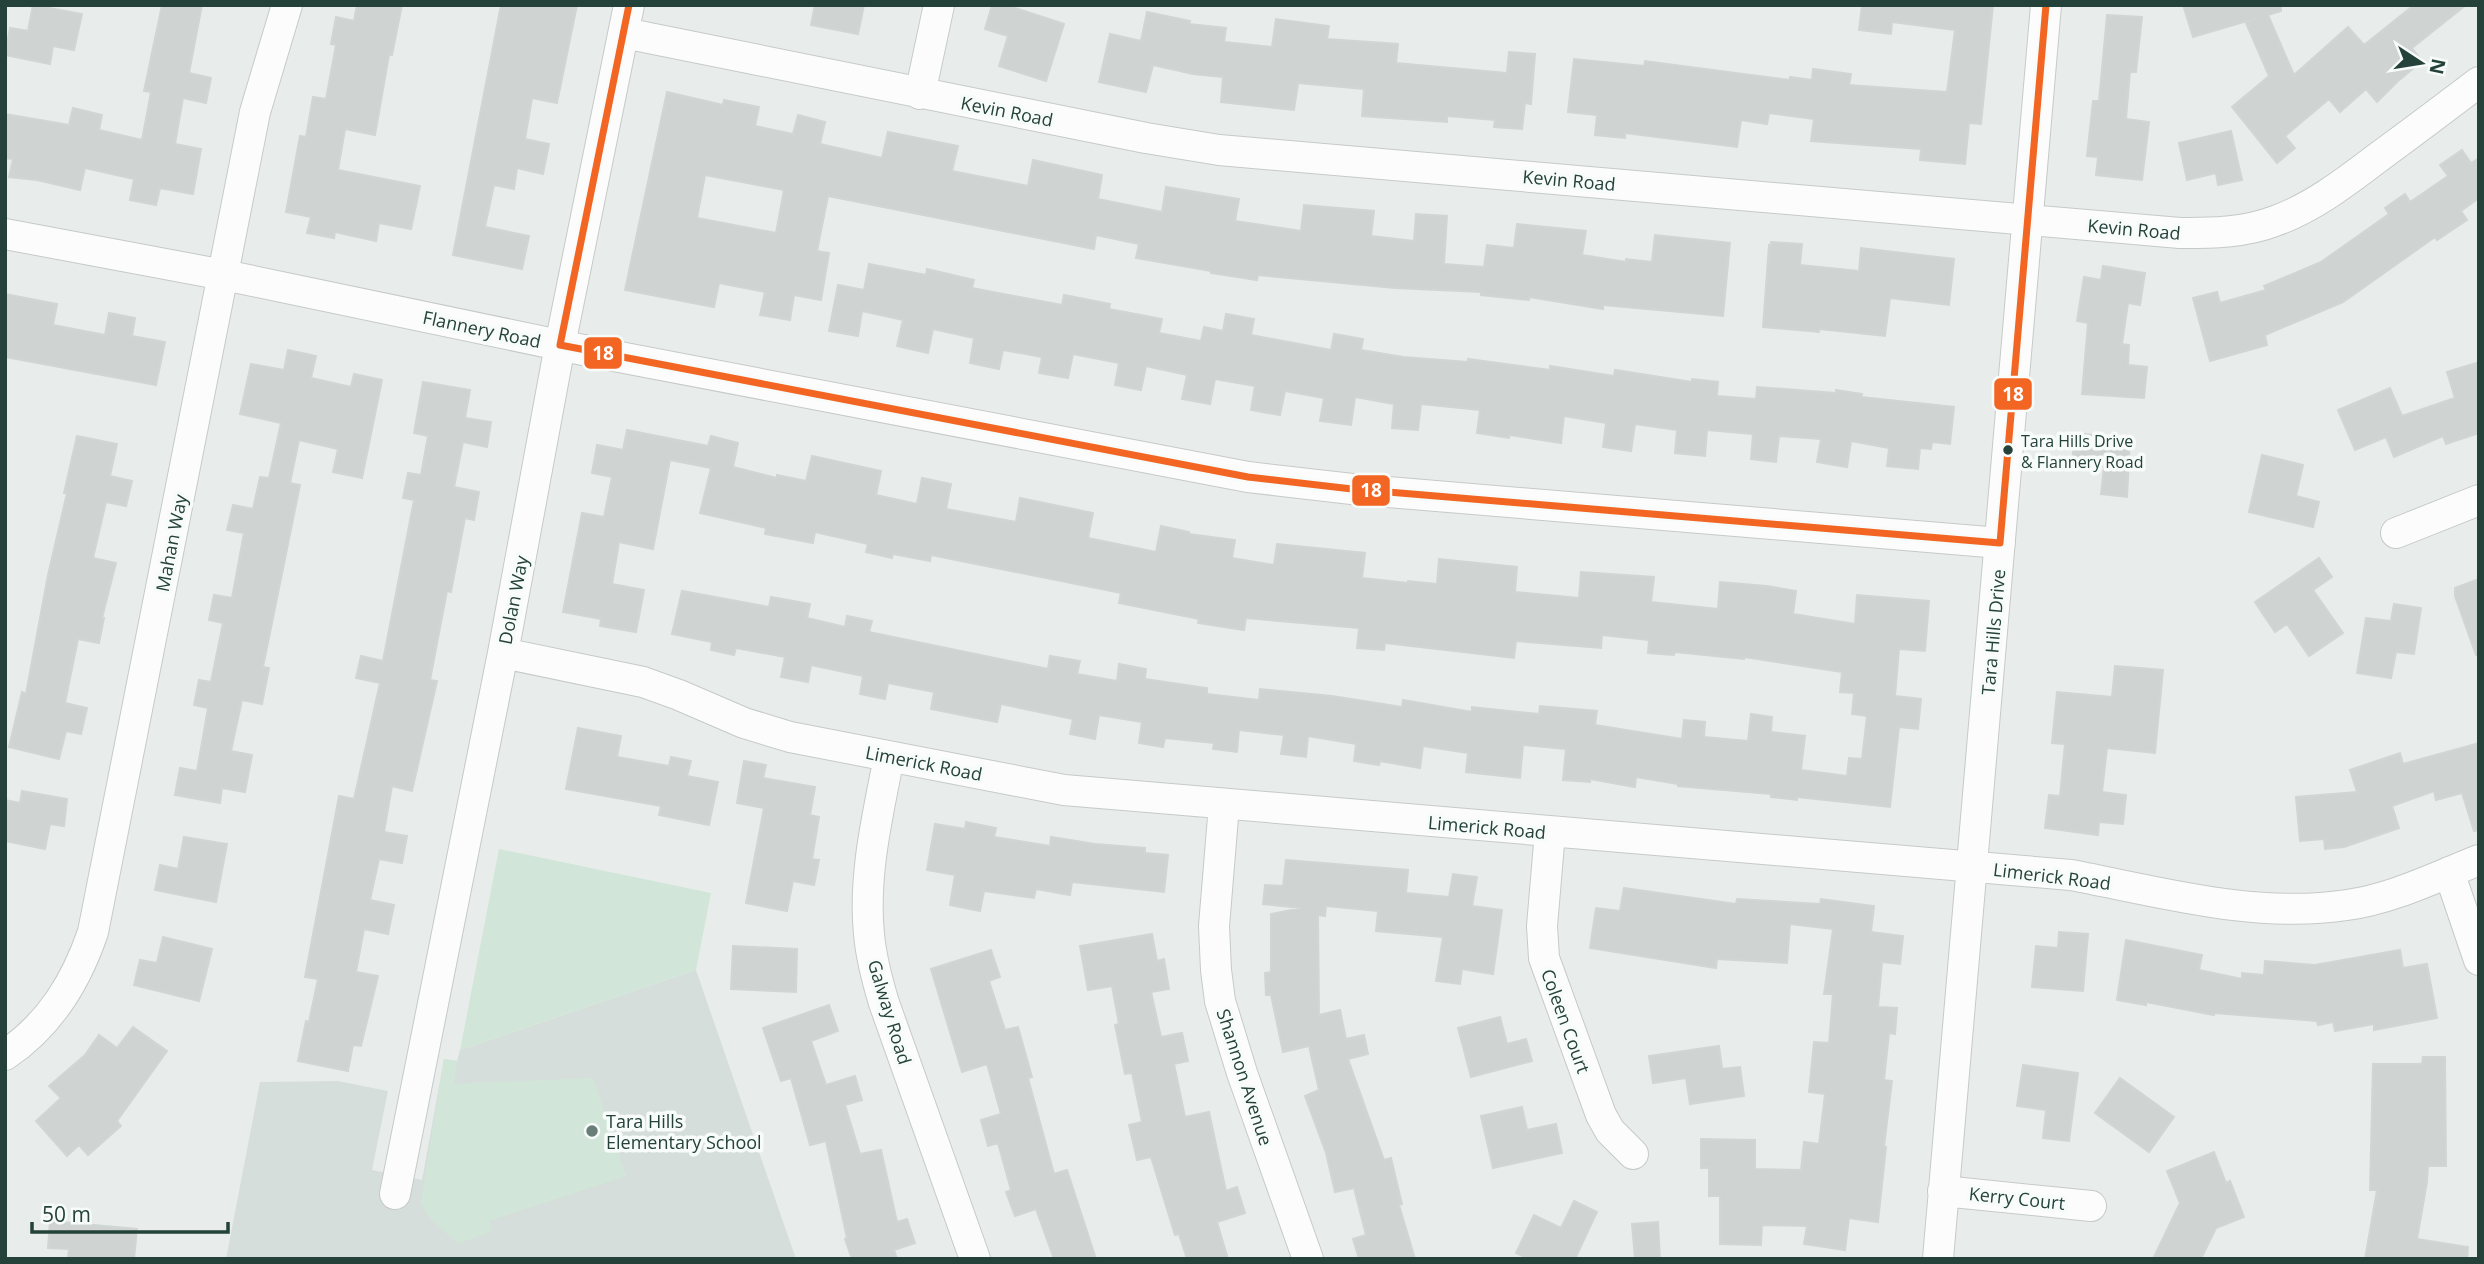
<svg xmlns="http://www.w3.org/2000/svg" width="2484" height="1264" font-family="'Open Sans',sans-serif">
<rect width="100%" height="100%" fill="#e8edeb"/>
<path fill="#d6dedb" d="M696,970L796,1259H226L260,1082L338,1081L388,1091L372,1170L422,1180L444,1059L457,1061L460,1050Z"/>
<path fill="#d1e6d8" d="M499,849L711,893L696,970L460,1050Z
M444,1059L457,1061L454,1084L593,1078L626,1176L489,1221L492,1231L458,1244L429,1217L421,1203Z"/>
<path fill="#cfd4d2" stroke="#d1d6d4" stroke-width="2" fill-rule="evenodd" d="M33,5L82,14L74,50L53,46L50,64L5,55L10,28L28,31Z
M162,5H202L189,73L211,78L206,103L183,98L175,144L201,149L193,194L160,188L156,205L130,200L134,179L85,168L80,190L37,180L9,177L13,159L5,158V114L69,125L73,108L102,115L99,130L142,140L151,92L144,91Z
M357,5H402L392,55H389L375,135L345,129L338,170L420,186L411,229L379,223L376,241L335,232L334,238L307,233L311,217L286,212L300,136L306,137L313,97L326,99L336,45L331,44L336,17L354,21Z
M501,5H577L557,103L532,98L525,139L549,144L543,174L517,168L514,189L494,185L485,227L529,236L522,269L453,255Z
M815,5H864L858,34L811,25Z
M992,5H1006L1064,24L1046,81L999,66L1008,36L985,29Z
M1862,5H1993L1981,124L1969,123L1965,164L1920,160L1921,149L1811,141L1814,119L1769,113L1767,124L1741,120L1737,147L1625,133V138L1595,135L1597,115L1568,112L1574,59L1644,66L1645,61L1790,80V77L1812,80L1813,69L1851,74L1849,85L1947,92L1955,30L1892,22L1891,34L1859,30Z
M2183,5H2281V11L2268,15L2294,75L2348,27L2364,45L2414,5H2466L2412,48L2422,61L2397,82L2377,102L2366,89L2340,112L2329,99L2285,136L2295,148L2277,163L2232,107L2269,76L2246,23L2257,18L2193,37Z
M1147,12L1190,21L1189,24L1226,28L1224,42L1272,47L1276,19L1329,26L1327,39L1398,44L1396,63L1507,73L1509,52L1535,54L1531,104L1525,103L1522,129L1494,127L1495,120L1447,116V122L1362,116L1364,89L1298,83L1294,110L1221,102L1223,77L1193,74L1153,65L1146,92L1099,82L1110,34L1141,41Z
M2107,15L2142,17L2136,72H2130L2126,119L2149,122L2142,180L2096,175L2098,157L2087,156L2093,101H2099Z
M667,92L723,105L724,100L759,107L755,126L793,134L798,115L825,122L820,144L882,158L888,132L958,146L952,171L1028,186L1033,160L1102,175L1098,199L1162,212L1166,187L1239,199L1235,221L1301,231L1304,205L1374,211L1371,236L1414,241L1416,214L1447,216L1444,264L1484,267L1487,245L1514,248L1517,224L1586,231L1582,255L1626,262V259L1652,262L1655,235L1730,243L1723,316L1603,305V309L1529,297V300L1481,295V292L1395,288L1258,275L1257,280L1211,273V271L1136,258L1139,244L1096,235L1094,249L828,196L817,251L829,253L821,300L794,295L790,320L760,315L765,292L719,283L714,307L625,290ZM705,175L784,190L776,233L697,218Z
M2231,131L2242,180L2218,185L2216,173L2187,180L2179,143Z
M2462,150L2471,163L2479,158V198L2461,211L2467,220L2437,240L2435,237L2343,302L2265,335L2267,345L2210,361L2193,298L2217,292L2220,303L2266,290L2264,286L2321,262L2389,214L2385,208L2405,194L2410,202L2448,176L2440,165Z
M1771,242L1802,244L1800,265L1859,271L1861,248L1954,259L1949,305L1890,298L1885,336L1819,329V332L1763,327L1769,245L1771,246Z
M869,264L926,275L927,269L974,280L972,288L1062,305L1064,295L1110,304L1109,309L1162,319L1159,333L1201,341L1204,327L1223,331L1226,314L1254,319L1251,335L1331,350L1334,334L1363,339L1361,350L1403,357L1468,362V359L1550,370V366L1614,376L1615,370L1692,382V379L1718,382L1717,396L1756,399L1757,387L1836,393V390L1862,394L1861,397L1954,407L1950,444L1932,442L1931,449L1920,448L1918,469L1887,466L1889,448L1851,441L1847,467L1817,462L1821,439L1779,436L1776,462L1751,459L1753,434L1707,430L1705,456L1675,453L1677,430L1635,424L1631,451L1603,447L1606,423L1564,416L1561,443L1510,435L1509,438L1477,433L1480,410L1421,404L1418,430L1392,428L1394,404L1355,397L1351,425L1320,421L1324,398L1285,391L1280,415L1251,410L1255,386L1215,379L1210,404L1182,399L1187,375L1146,366L1141,390L1115,385L1119,363L1073,354L1068,378L1039,373L1042,357L1003,350L999,369L970,363L974,338L933,329L928,353L897,346L903,320L862,311L858,336L829,331L838,285L864,290Z
M2103,266L2145,273L2140,305L2128,303L2122,344L2129,345L2128,365L2147,367L2144,398L2082,394L2088,323L2077,321L2084,277L2101,280Z
M5,294L57,304L53,325L105,335L109,313L135,318L132,336L165,342L156,385L5,357Z
M288,350L316,356L311,378L351,387L354,374L382,380L362,478L333,472L338,449L299,440L290,483L300,485L263,667L269,668L262,704L242,700L231,751L252,755L245,792L222,788L220,803L175,795L180,768L197,771L208,708L194,705L199,680L211,682L223,623L209,620L214,595L232,598L244,533L227,530L233,505L253,509L260,477L269,478L281,423L240,414L251,364L284,370Z
M2479,362V433L2446,444L2443,436L2394,457L2386,437L2355,450L2338,410L2390,388L2402,416L2455,398L2447,372Z
M423,382L470,390L465,418L491,422L487,447L463,442L454,487L479,492L474,520L465,518L451,592L447,591L430,680L437,681L412,791L392,786L384,832L407,836L402,863L379,859L370,900L394,905L388,934L364,929L356,972L378,976L361,1046L353,1045L348,1071L298,1061L306,1021L309,1022L318,979L305,977L339,796L354,799L380,683L356,678L361,656L383,661L414,500L403,498L408,473L421,475L428,436L414,433Z
M627,430L708,446L711,436L738,443L733,467L777,478V475L806,481L812,456L881,471L876,495L917,504L922,478L951,484L946,509L1016,522L1020,498L1093,513L1088,538L1156,552L1161,526L1189,532V534L1235,540L1232,558L1274,565L1277,544L1365,553L1362,578L1408,583V581L1437,584L1439,559L1517,567L1515,592L1579,598L1581,572L1654,577L1651,602L1718,609L1720,582L1767,586L1796,591L1793,614L1855,624L1857,595L1929,601L1925,651L1899,649L1895,696L1921,699L1918,729L1899,727L1890,807L1797,797V800L1771,797V794L1678,786V784L1636,777L1635,787L1590,779V782L1563,780L1566,749L1523,745L1520,778L1466,772L1468,753L1423,746L1420,768L1380,761L1379,765L1354,761L1356,744L1308,736L1306,757L1281,754L1284,735L1239,730L1237,752L1213,749L1214,743L1165,738L1163,747L1139,743L1142,722L1099,715L1095,739L1070,734L1073,719L1001,704L997,722L931,709L934,692L888,683L885,699L860,694L863,676L811,665L808,682L781,677L785,657L736,648L734,655L711,650L712,642L672,634L682,591L769,607L771,597L810,604L807,618L845,627L847,616L872,621L869,632L1048,669L1050,656L1080,661L1077,674L1117,681L1119,664L1146,669L1145,679L1207,688V694L1259,700L1260,689L1332,696L1402,707L1403,700L1472,712V707L1539,714L1540,706L1597,711L1595,725L1682,739L1684,720L1705,722L1704,737L1748,741L1751,714L1772,717L1771,732L1805,736L1801,770L1847,776L1849,758L1862,759L1867,716L1852,714L1854,693L1840,692L1842,672L1744,657V659L1675,652L1674,655L1648,653L1649,640L1602,635L1601,648L1516,641L1514,658L1385,643L1384,650L1357,648L1359,628L1246,618L1244,630L1198,623L1199,619L1119,603L1121,593L931,555L930,561L893,554L892,558L866,552L868,544L815,532L813,543L765,534L766,528L700,513L711,468L670,460L653,549L619,542L612,584L644,590L636,632L600,626L601,619L563,612L582,513L604,517L612,477L592,473L597,445L623,450Z
M2075,433L2130,439L2127,497L2101,494L2104,467L2072,464Z
M77,436L117,444L110,476L132,481L126,506L106,502L93,558L116,563L102,618H104L99,643L78,639L65,703L87,708L81,734L66,731L59,759L9,747L22,692L26,694L48,575L67,493H64Z
M2262,455L2303,465L2296,496L2319,502L2313,527L2249,512Z
M2319,558L2332,577L2313,590L2343,633L2309,656L2287,624L2275,632L2255,602Z
M2479,579V655H2476L2455,596V588Z
M2394,604L2421,608L2414,654L2396,652L2391,678L2357,673L2366,618L2391,621Z
M2115,666L2163,670L2155,753L2107,748L2102,792L2126,795L2123,824L2099,822L2098,835L2045,828L2049,795L2060,796L2065,744L2052,743L2057,692L2112,697Z
M578,728L621,736L617,757L669,766L671,757L691,761L687,776L718,782L709,825L659,815L661,806L566,789Z
M2479,743V830L2474,831L2462,793L2436,800L2434,791L2392,806L2399,828L2344,847L2325,849L2324,839L2300,841L2296,797L2357,792L2350,770L2400,753L2403,764Z
M744,761L766,765L763,778L815,787L810,815L819,817L812,859L819,860L814,885L793,881L787,911L746,903L764,808L737,803Z
M22,791L67,799L64,826L50,824L45,849L5,841V800L20,803Z
M966,822L996,828L994,837L1050,846L1051,837L1095,844L1145,848V853L1168,855L1164,892L1072,882L1070,895L1036,889L1034,898L984,891L980,911L950,905L955,875L927,870L935,824L965,829Z
M184,837L227,844L216,902L155,890L160,865L178,869Z
M1286,860L1408,870L1406,893L1449,897L1453,874L1477,877L1472,906L1502,910L1493,974L1462,969L1460,984L1436,981L1443,937L1376,931L1378,911L1326,906L1325,916L1318,915L1319,1015L1340,1010L1346,1039L1364,1035L1368,1054L1348,1059L1384,1160L1391,1158L1402,1204L1399,1205L1415,1259H1359L1353,1239L1366,1235L1354,1188L1335,1192L1326,1153L1305,1096L1319,1090L1309,1046L1283,1052L1271,995H1266L1265,973L1271,972V914L1301,908L1263,904L1265,885L1283,886Z
M1624,888L1736,904L1737,899L1820,904L1821,899L1874,906L1871,932L1903,936L1900,964L1882,962L1878,1007L1897,1008L1895,1034L1889,1033L1884,1080L1892,1081L1884,1147H1886L1878,1222L1849,1218L1845,1250L1804,1244L1807,1226L1762,1225L1761,1245L1720,1244V1196H1709V1168H1701V1139L1755,1140V1169L1801,1170L1804,1142L1819,1144L1825,1094L1809,1092L1814,1042L1829,1043L1833,994H1824L1833,929L1790,924L1787,963L1717,959L1716,968L1590,948L1596,908L1620,911Z
M2059,932L2088,934L2083,991L2032,987L2036,946L2058,948Z
M1152,934L1157,961L1164,959L1169,989L1151,992L1161,1037L1182,1033L1188,1061L1174,1064L1185,1117L1209,1112L1226,1191L1237,1187L1245,1213L1217,1222L1228,1259H1187L1179,1234L1175,1235L1151,1157L1137,1160L1129,1125L1142,1122L1132,1073L1125,1074L1115,1025L1119,1024L1112,986L1088,990L1080,946Z
M163,937L212,949L199,1001L134,985L140,960L157,963Z
M2126,940L2202,955L2199,970L2242,979V973L2264,975L2265,961L2315,965L2400,950L2403,968L2427,964L2437,1018L2374,1030V1024L2335,1031L2333,1022L2318,1025L2317,1021L2214,1013V1015L2146,1002V1005L2117,1000Z
M733,946L797,949L796,992L731,989Z
M991,950L1000,977L989,981L1005,1030L1018,1027L1032,1077L1028,1078L1054,1174L1067,1170L1096,1259H1054L1036,1209L1015,1216L1006,1192L1011,1190L998,1143L988,1146L981,1120L1001,1114L987,1064L962,1072L931,969Z
M829,1005L838,1031L811,1041L826,1085L855,1076L862,1100L845,1105L860,1154L881,1150L897,1222L907,1219L915,1243L894,1250L897,1259H852L845,1239L847,1238L826,1141L810,1145L791,1078L781,1081L763,1028Z
M1500,1017L1507,1044L1526,1039L1532,1061L1471,1077L1458,1028Z
M133,1027L167,1051L117,1121L121,1126L88,1155L79,1145L67,1156L36,1121L61,1098L49,1086L85,1055L99,1035L117,1048Z
M1719,1046L1722,1069L1740,1067L1744,1096L1690,1104L1686,1078L1653,1083L1649,1056Z
M2423,1057H2445L2446,1166H2428L2427,1182L2417,1239L2468,1247L2467,1259H2365L2377,1190H2370L2373,1064H2422Z
M2023,1065L2078,1073L2069,1141L2043,1138L2046,1110L2017,1106Z
M2120,1078L2174,1117L2149,1152L2095,1113Z
M1522,1107L1527,1130L1556,1124L1562,1153L1493,1168L1481,1116Z
M2214,1152L2226,1183L2230,1181L2244,1217L2216,1228L2201,1259H2153L2180,1203L2167,1171Z
M1574,1201L1597,1212L1575,1259H1529L1516,1253L1534,1215L1561,1228Z
M50,1221L137,1229L134,1259H68L69,1249L48,1248Z
M1658,1222L1660,1259H1635L1632,1224Z"/>
<g fill="none" stroke-linecap="round" stroke-linejoin="round">
<g stroke="#c5cac8" stroke-width="32">
<path id="minor" d="M624,33L1146,138L1219,150L2180,233C2212,233 2244,233 2275,221C2314,207 2347,181 2380,156C2413,132 2446,107 2479,82
M920,94L939,5
M5,234L224,275L588,351L1248,477L1352,489L2000,543
M2396,533L2479,500
M503,653L643,682L679,695L744,723L790,737L1064,790L2071,875C2161,892 2255,919 2347,905C2392,899 2436,877 2479,860
M889,757C878,814 863,875 869,934C871,957 877,980 884,1003L975,1259
M1224,805L1214,926L1216,970L1220,1001L1242,1073L1308,1259
M1550,832L1542,926L1544,958L1601,1115L1610,1131L1633,1154
M2449,872L2479,960
M5,1055C50,1025 76,982 93,932L255,112L287,5
M1943,1191L2091,1206
M395,1194L503,653L560,345L629,5
M1938,1259L2046,5"/>
</g>
<use href="#minor" stroke="#fcfcfc" stroke-width="30"/>
<g stroke="#f7fbf9" stroke-width="12">
<path id="bus-1" d="M629,5L560,345L1248,477L1352,489L2000,543L2046,5"/>
</g>
<use href="#bus-1" stroke="#f26522" stroke-width="7"/>
</g>
<circle fill="#24423a" stroke="#f7fbf9" stroke-width="2.5" cx="2008" cy="450" r="6"/>
<circle fill="#697e78" stroke="#f7fbf9" stroke-width="2.5" cx="592" cy="1131" r="7"/>
<g text-anchor="middle" dominant-baseline="central" stroke-width="7" stroke-linejoin="round" paint-order="stroke">
<g font-size="16" fill="#24423a" stroke="#f7fbf9" text-anchor="start">
<text x="2021" y="441">Tara Hills Drive<tspan x="2021" dy="21">&amp; Flannery Road</tspan></text>
</g>
<g font-size="18" fill="#24423a" stroke="#f7fbf9">
<text transform="translate(1007 111) rotate(11)">Kevin Road</text>
<text transform="translate(1569 180) rotate(5)">Kevin Road</text>
<text transform="translate(2134 229) rotate(5)">Kevin Road</text>
<text transform="translate(482 329) rotate(12)">Flannery Road</text>
<text transform="translate(171 543) rotate(-79)">Mahan Way</text>
<text transform="translate(513 600) rotate(-79)">Dolan Way</text>
<text transform="translate(1993 632) rotate(-85)">Tara Hills Drive</text>
<text transform="translate(924 763) rotate(11)">Limerick Road</text>
<text transform="translate(1487 827) rotate(5)">Limerick Road</text>
<text transform="translate(2052 876) rotate(7)">Limerick Road</text>
<text transform="translate(890 1012) rotate(73)">Galway Road</text>
<text transform="translate(1566 1021) rotate(70)">Coleen Court</text>
<text transform="translate(1245 1077) rotate(72)">Shannon Avenue</text>
<text transform="translate(2017 1198) rotate(6)">Kerry Court</text>
</g>
<g font-size="18" fill="#24423a" stroke="#f7fbf9" text-anchor="start">
<text x="606" y="1121">Tara Hills<tspan x="606" dy="21">Elementary School</tspan></text>
</g>
</g>
<g stroke="#f7fbf9" stroke-width="2.5">
<rect x="583" y="336" width="40" height="34" rx="7" fill="#f26522"/>
<rect x="1993" y="377" width="40" height="34" rx="7" fill="#f26522"/>
<rect x="1351" y="474" width="40" height="33" rx="7" fill="#f26522"/>
</g>
<g font-size="19" text-anchor="middle" font-weight="bold" fill="#fff">
<text x="603" y="360">18</text>
<text x="2013" y="401">18</text>
<text x="1371" y="497">18</text>
</g>
<rect width="2484" height="1264" fill="none" stroke="#24423a" stroke-width="14"/>
<g transform="translate(2421 63) rotate(102)" stroke="#f7fbf9" stroke-width="5" paint-order="stroke">
<path d="M0-5L12 26L0 18L-12 26Z" fill="#24423a"/>
<text y="-10" font-size="19" font-weight="bold" text-anchor="middle" fill="#24423a">N</text>
</g>
<path d="M32 1222v10h196v-10" fill="none" stroke="#24423a" stroke-width="3.5"/>
<text x="42" y="1222" font-size="21" fill="#24423a" stroke="#f7fbf9" stroke-width="5" paint-order="stroke">50 m</text>
</svg>
